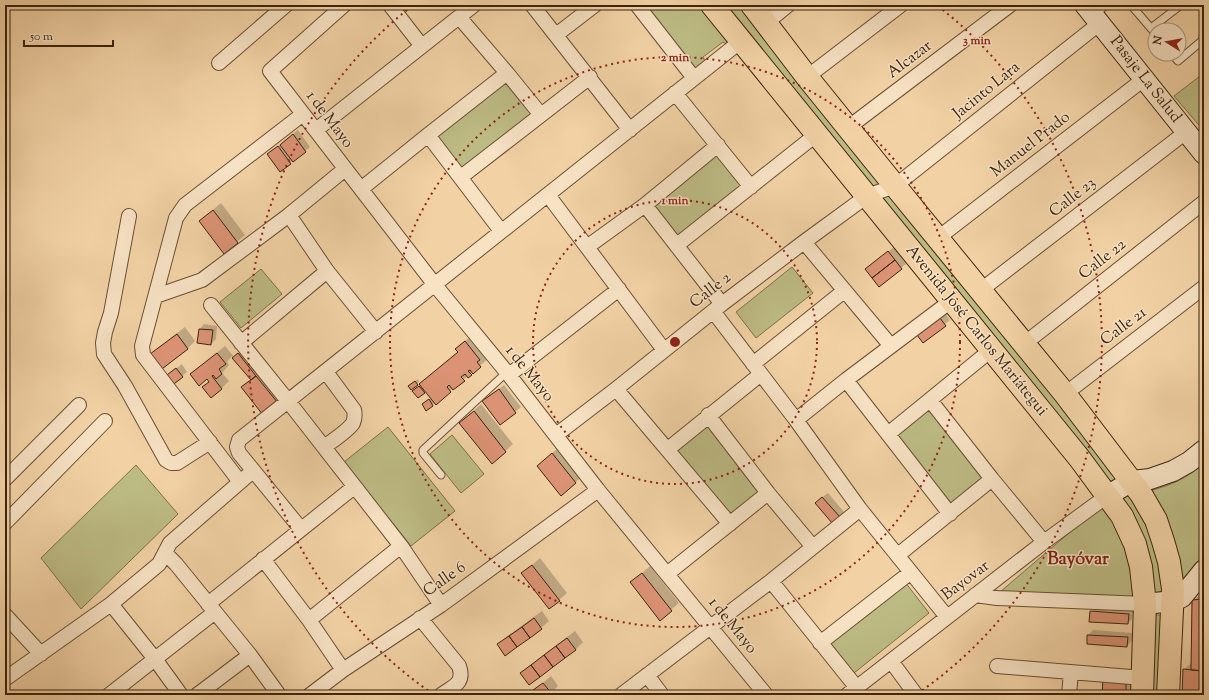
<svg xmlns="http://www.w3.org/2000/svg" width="1209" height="700" font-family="'Sorts Mill Goudy',serif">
<rect width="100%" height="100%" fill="#f2d2a5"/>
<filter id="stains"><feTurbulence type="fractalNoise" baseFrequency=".005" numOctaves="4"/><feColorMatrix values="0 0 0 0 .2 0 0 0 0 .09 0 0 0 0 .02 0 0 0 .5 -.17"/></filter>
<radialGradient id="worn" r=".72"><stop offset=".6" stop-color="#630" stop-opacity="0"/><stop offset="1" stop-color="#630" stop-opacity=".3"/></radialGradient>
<path fill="#bdbb84" stroke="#7c7049" d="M641,5H705L732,38L726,44L723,42L703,57L706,63L697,73Z
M723,5H739L1123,476L1111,484Z
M1204,73V131L1174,96Z
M505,78L535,115L464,171L433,134Z
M718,148L749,185L677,239L650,206Z
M792,267L813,293L756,338L736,312Z
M261,269L282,294L241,328L220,302Z
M928,406L985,475L949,505L892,435Z
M708,422L762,494L731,518L675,450Z
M388,427L455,511L411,546L344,462Z
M452,435L484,474L461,493L430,454Z
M1204,463V560L1183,583L1149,491C1174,484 1184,480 1204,463Z
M136,465L178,514L81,609L41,558Z
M1130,486L1150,521L1167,597L1153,596C1153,581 1153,565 1148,550C1141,530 1128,511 1117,493Z
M1103,504L1120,531L1138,598L1000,592Z
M905,582L929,613L854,673L829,641Z
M1152,615H1165L1161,695H1148Z"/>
<path fill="#0003" d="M298,130L310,147L290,163L273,150Z
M221,203L245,235L237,242L200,221Z
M894,247L906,264L901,268L871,265Z
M945,313L950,320L923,341L918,335Z
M204,324L217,326L216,339L211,344L200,329Z
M185,327L195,341L188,348L158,371L148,357L155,350Z
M473,334L488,359L432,406L425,402L431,398L425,391L419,397L416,389L428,377L458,352L456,349Z
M225,346L234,357L244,349L285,395L277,402L242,387L251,379L232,356L227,362L229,365L222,373L229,381L221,389L210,381L207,378L191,374Z
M182,364L187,372L182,376L169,374Z
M418,379L419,382L411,388L412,384Z
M504,385L521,407L500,424L488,397Z
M481,404L513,444L492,463L460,423Z
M559,447L583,475L575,483L538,466Z
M828,493L844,512L832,522L821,498Z
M540,558L567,593L550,608L523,573Z
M650,566L679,603L660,619L631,583Z
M1204,591V695H1183L1184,670L1192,662L1193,601Z
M1096,607L1133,609L1132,619L1128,623L1091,612Z
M542,611L549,621L541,628L498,645L506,637Z
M1093,630L1132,633V641L1127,646L1088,643V635Z
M575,631L583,642L576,649L529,683L522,673L529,666Z
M1133,672L1132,695H1103Z
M551,676L558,686L549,695H538L535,690Z"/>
<path fill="#dc9375" stroke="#3b240e" d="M293,134L306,152L293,162L280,145Z
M278,146L291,164L280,172L267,154Z
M213,210L238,243L224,254L199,221Z
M888,251L895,260L872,278L865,269Z
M895,260L902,269L879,287L872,278Z
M940,318L946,326L923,343L917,335Z
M199,329L213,330L211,345L197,343Z
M177,334L188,349L158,372L146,357Z
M465,341L480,360L477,362L481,367L473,374L470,370L468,371L472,375L468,378L465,374L461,377L465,381L453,390L449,385L447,387L451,392L436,405L419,384L458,352L455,349Z
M217,353L226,364L219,369L222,374L216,379L213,375L212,376L222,389L211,398L202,387L209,382L207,379L199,386L190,374Z
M238,353L256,376L251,380L232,358Z
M176,368L183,377L170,387L163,378Z
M256,376L278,403L263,415L241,387Z
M415,381L418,385L411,390L408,386Z
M419,386L425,393L418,398L412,391Z
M499,389L516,413L500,425L482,401Z
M429,399L433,406L426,411L422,404Z
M474,411L506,452L492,464L459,423Z
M552,453L576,483L561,496L537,466Z
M822,497L840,517L832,523L815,503Z
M532,565L560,601L549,609L521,573Z
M642,573L672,611L660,621L630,582Z
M1204,599V671L1191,670L1192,600Z
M1090,611L1129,614L1128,624L1089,622Z
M534,618L542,629L530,638L522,627Z
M522,627L530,638L517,647L509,636Z
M1087,635L1128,637L1127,647L1087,644Z
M509,636L517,647L505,656L497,644Z
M567,638L576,650L565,658L556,646Z
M556,646L565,658L553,667L544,655Z
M544,655L553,667L540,677L531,665Z
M531,665L540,677L529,685L520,673Z
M1183,669L1204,671V695H1182Z
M1103,678L1126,679V695H1102Z
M543,683L552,694L550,695H537L533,690Z"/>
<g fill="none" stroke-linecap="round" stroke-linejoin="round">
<g stroke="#695034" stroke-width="9">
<path id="lane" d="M1131,5L1155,33
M1094,15L1106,5
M1151,28L1181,5
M1172,54L1178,61L1204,39
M441,475L423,453V450L507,372"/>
</g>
<g stroke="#695034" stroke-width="16">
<path id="street" d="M344,5L270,71L435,285L509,375L598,490L766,695
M390,5L421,45
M532,5L630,130
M637,5L694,78
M459,17L507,73L541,115
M766,23L788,5
M556,35L595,5
M219,63L286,5
M807,77L901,5
M675,93L751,187
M849,127L1010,5
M316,130L474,5
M428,135L501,231
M345,169L289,215L327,271L376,332
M461,177L590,77
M361,189L428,135L507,73
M548,195L664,350
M645,205L722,304
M129,216L111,313L105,332L103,343L104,354L125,386L166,460L171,463H177L210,442
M938,238L1144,79
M804,242L891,346
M677,245L817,134
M587,247L645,205L718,145
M981,290L1186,132
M156,296L202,280L289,215
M211,305L288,401L401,546L441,605
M713,311L796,420L860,509L947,617
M241,343L327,271
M1024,344L1204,202
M753,364L844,291
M509,375L619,289
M846,380L950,514
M616,389L730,524
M1065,394L1204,287
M930,400L992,479L1044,542
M708,415L768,493L813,547
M796,420L846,380L951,301
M888,434L991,350
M556,435L616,389L722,304L804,242L867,196L895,186L1100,23
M324,447C332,441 348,431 353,423C355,418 355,414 354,410L326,372
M668,449L761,374
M5,479L79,405
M240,482L143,355L142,346L176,218L185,205L303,114
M5,523L105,421
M301,529L239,453L237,447L239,440L741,41
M165,553L176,564L250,655L279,695
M898,555L992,479
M263,559L309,620L343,670
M667,574L768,493
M771,581L857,688
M975,595L997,598L1145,604
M111,604L155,659L181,695
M208,604L354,487
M5,615L41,654
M420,618L459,666C465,683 454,686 441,695
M309,620L401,546
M820,643L911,572
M891,661L916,695
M997,666L1143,678
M647,675L662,695
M5,679L111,604L159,564L170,543L247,476
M109,695L215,612
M197,695L250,655
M310,695L343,670L441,605L598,490
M621,695L771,581L860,509
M847,695L1044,542L1107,496
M1069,695L1071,672"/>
</g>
<g stroke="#3b240e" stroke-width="22">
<path id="secondary" d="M1085,5L1204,154
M1107,496L1132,481L1150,479L1173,471L1189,462L1204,450
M1145,604L1173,601L1182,597L1204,570"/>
</g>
<g stroke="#3b240e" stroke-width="24">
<path id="primary" d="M712,5L1080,459L1122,516L1135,544L1141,567L1145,604L1142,695
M752,5L807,77L895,186L1065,394L1141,494L1156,520L1163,541L1169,562L1173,589L1168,695"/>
</g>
<use href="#lane" stroke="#f7e2c4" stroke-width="7"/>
<use href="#street" stroke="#f7e2c4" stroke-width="14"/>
<use href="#secondary" stroke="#f7e2c4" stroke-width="20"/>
<use href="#primary" stroke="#f2d2a5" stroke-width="22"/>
</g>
<g fill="none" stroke="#8f2418" stroke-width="2" stroke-dasharray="2 4">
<circle cx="675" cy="342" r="142"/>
<circle cx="675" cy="342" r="285"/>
<path d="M433 694A427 427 0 0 1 412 6M938 6A427 427 0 0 1 917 694"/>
</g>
<g text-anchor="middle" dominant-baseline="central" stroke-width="3" stroke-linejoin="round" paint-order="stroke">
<g font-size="16" fill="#3b240e" stroke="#f7e2c4">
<text transform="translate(910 60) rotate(-37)">Alcazar</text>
<text transform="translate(1145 80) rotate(52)">Pasaje La Salud</text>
<text transform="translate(987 91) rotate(-39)">Jacinto Lara</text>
<text transform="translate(329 120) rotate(53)">1 de Mayo</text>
<text transform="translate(1031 145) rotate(-38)">Manuel Prado</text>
<text transform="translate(1073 198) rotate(-38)">Calle 23</text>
<text transform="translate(1103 260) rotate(-38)">Calle 22</text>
<text transform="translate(711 291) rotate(-38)">Calle 2</text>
<text transform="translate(1124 327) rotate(-37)">Calle 21</text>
<text transform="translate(976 331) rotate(51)">Avenida José Carlos Mariátegui</text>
<text transform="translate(529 374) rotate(51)">1 de Mayo</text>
<text transform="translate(445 580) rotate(-35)">Calle 6</text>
<text transform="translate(966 581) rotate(-37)">Bayovar</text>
<text transform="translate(732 626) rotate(51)">1 de Mayo</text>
</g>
<g font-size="18" font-weight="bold" fill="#7a1f14" stroke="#f7e2c4">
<text x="1078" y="560">Bayóvar</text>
</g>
</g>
<circle cx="675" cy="342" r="6" fill="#8f2418" stroke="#f7e2c4" stroke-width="2"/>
<g font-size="12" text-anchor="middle" font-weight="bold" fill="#8f2418" stroke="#f7e2c4" stroke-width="3" stroke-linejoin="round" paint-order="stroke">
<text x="977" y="44">3 min</text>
<text x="675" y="61">2 min</text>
<text x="675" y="204">1 min</text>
</g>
<rect width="1209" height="700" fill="none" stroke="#f2d2a5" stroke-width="20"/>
<rect x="6" y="6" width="1197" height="688" fill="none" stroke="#3b240e" stroke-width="2"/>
<rect x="10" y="10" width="1189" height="680" fill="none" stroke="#3b240e"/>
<g transform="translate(1167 42) rotate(281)"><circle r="19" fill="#f7e2c4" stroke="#ac967b"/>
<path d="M0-3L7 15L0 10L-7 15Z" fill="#8f2418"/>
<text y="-6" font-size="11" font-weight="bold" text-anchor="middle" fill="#3b240e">N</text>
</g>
<path d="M24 40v6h89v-6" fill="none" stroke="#3b240e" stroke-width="2"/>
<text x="30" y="40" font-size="12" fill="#3b240e" stroke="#f7e2c4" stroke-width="3" paint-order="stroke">50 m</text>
<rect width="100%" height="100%" filter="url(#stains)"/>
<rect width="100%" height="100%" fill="url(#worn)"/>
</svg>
